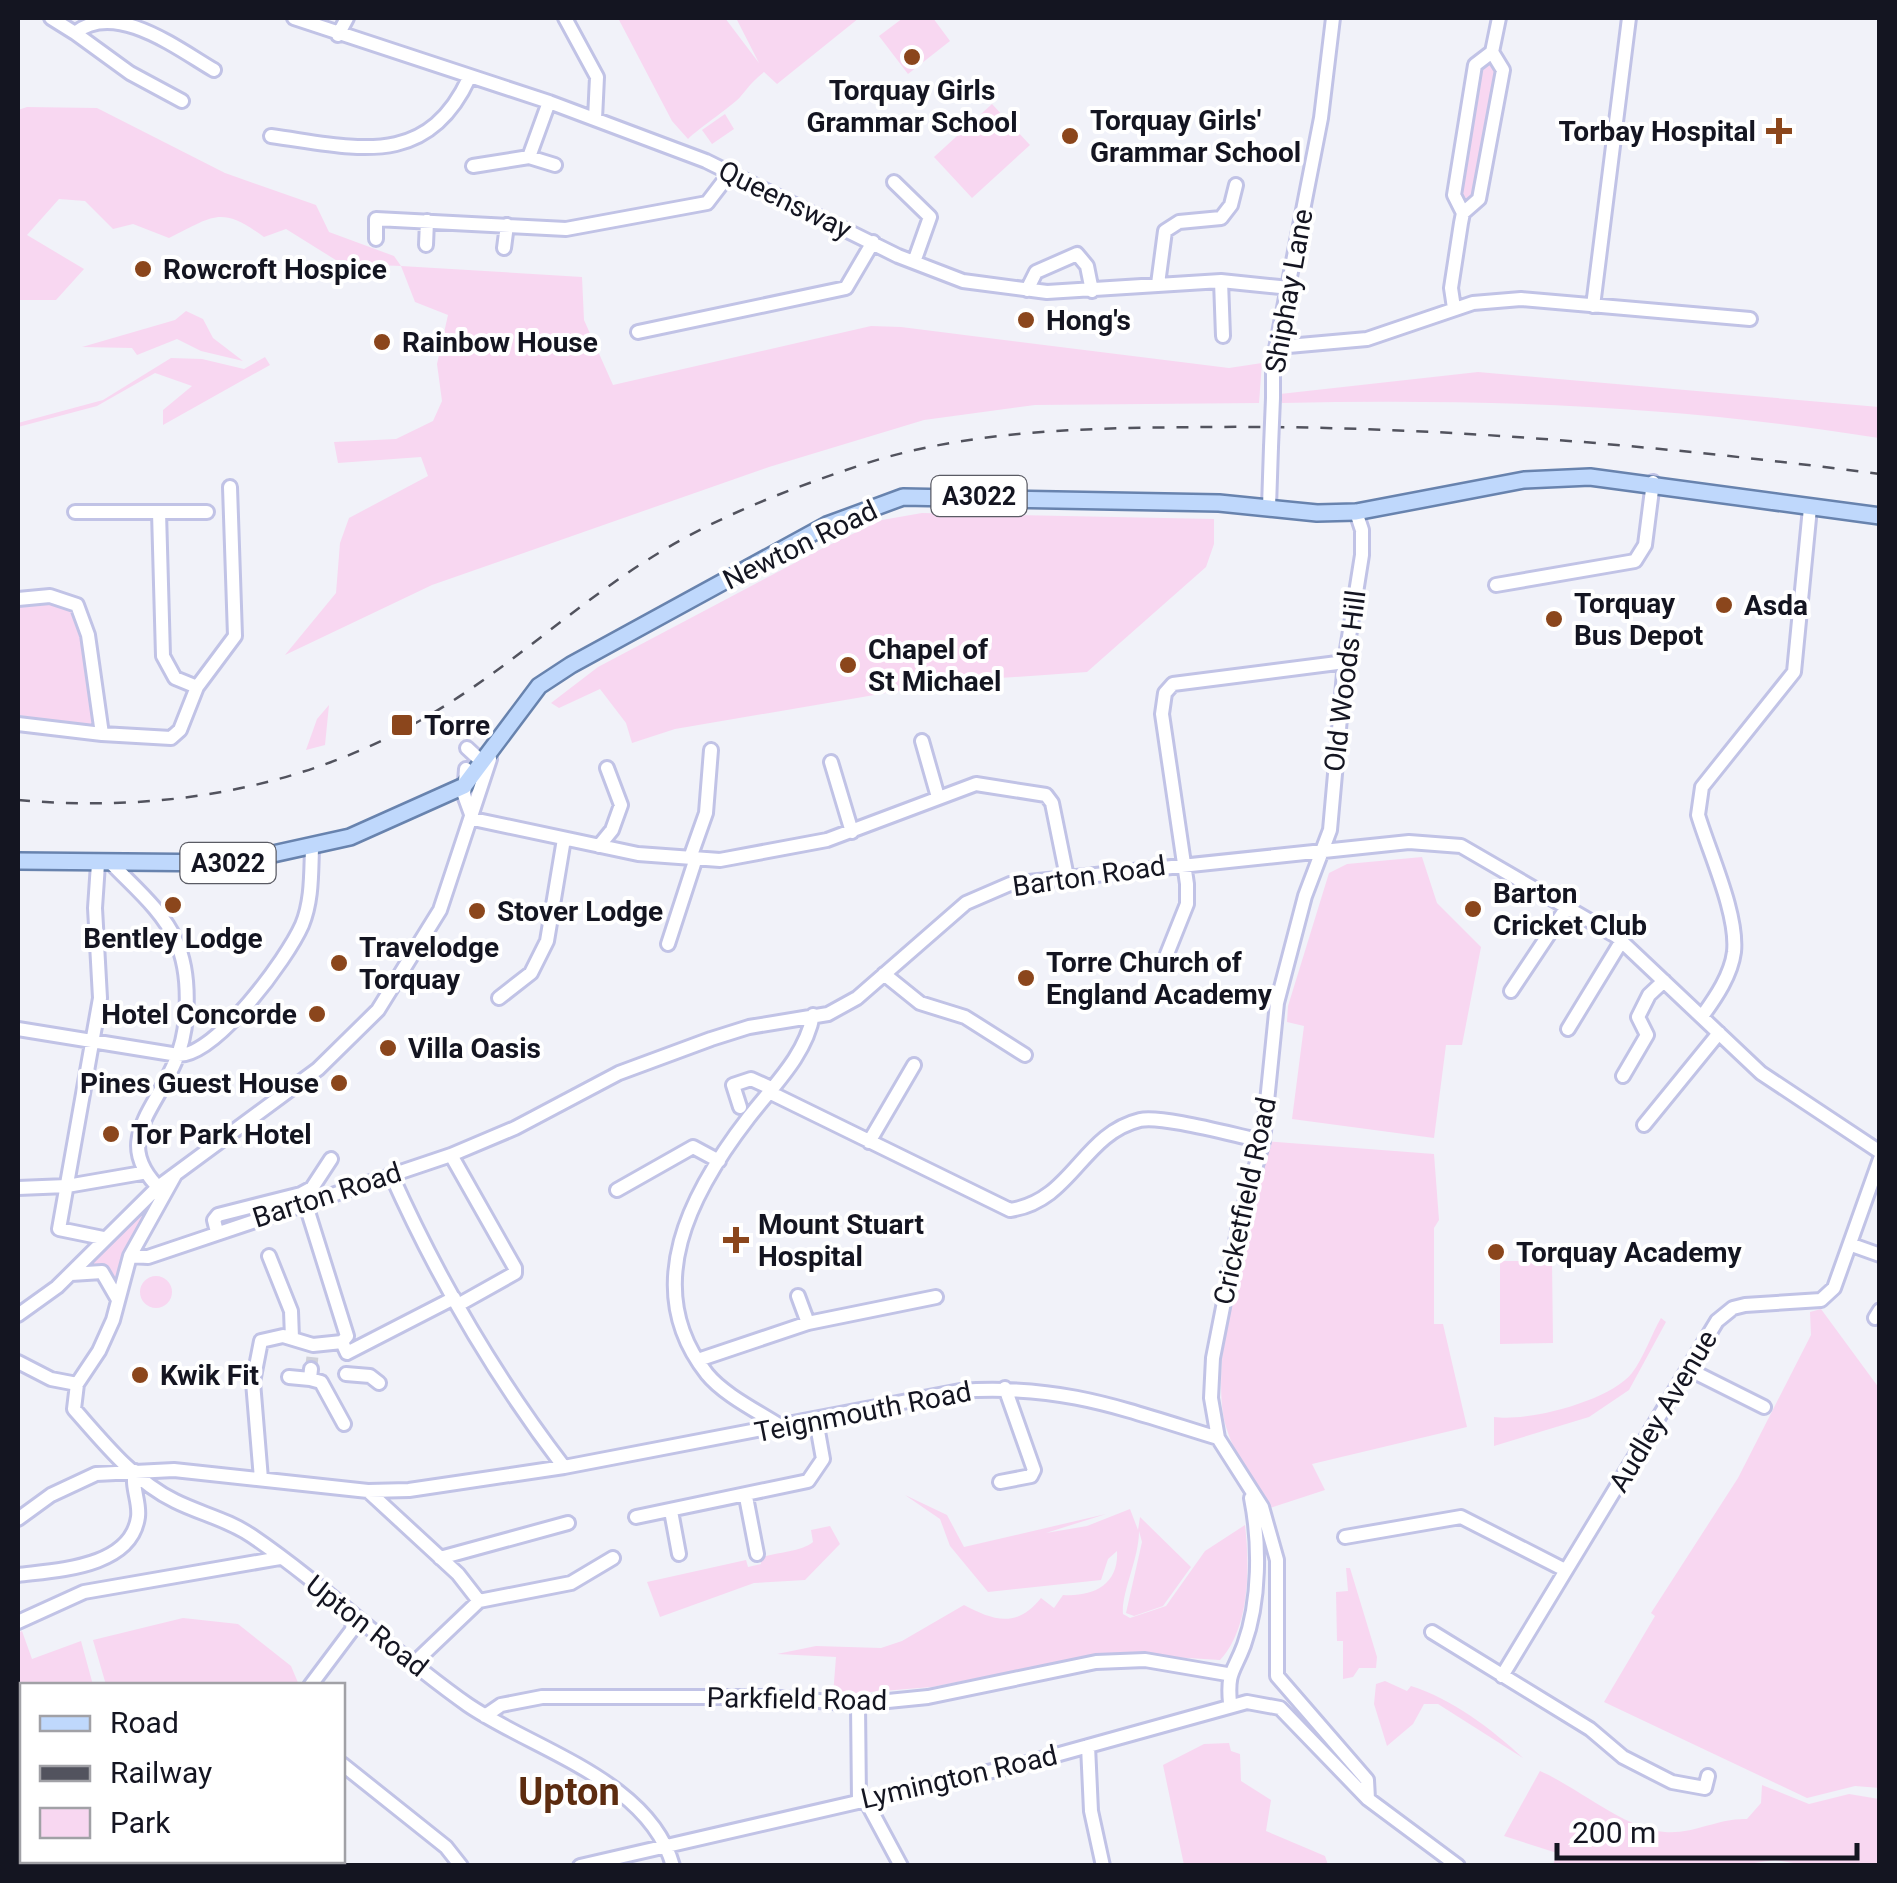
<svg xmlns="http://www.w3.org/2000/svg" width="1897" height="1883" font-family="Roboto,sans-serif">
<rect width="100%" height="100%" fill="#f1f2f9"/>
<path fill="#f8d7f1" d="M618,18H725L759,63L736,18H859L777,84L764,72C754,80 749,86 741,96C735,104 699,128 688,139L672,121Z
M903,18H933L950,41L908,74L879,36Z
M1486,56L1497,65L1495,77L1473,197L1465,204L1459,202L1477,68Z
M992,104L1030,145L972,198L934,157Z
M27,107L97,108L225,173L316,205L329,232L394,256L401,266L582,277L584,320L613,385L871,326L901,327L1229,368L1262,363L1259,403L1035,405L924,420L769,467L432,585L285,655L336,593L340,543L349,518L428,476L421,457L338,463L334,442L396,439L433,421L442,401L437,364L448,315L415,302L401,266L375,265L363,277L286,229L264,237C220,205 214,216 169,238L133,224L113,229L85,201L59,199L27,235L84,269L56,300H18V110Z
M725,114L734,129L712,144L702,130Z
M186,311L203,319L213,338L243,361L201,351L177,339L137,355L132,348L82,347L175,320Z
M265,357L270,365L163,425V410L192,386L155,373L97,406L18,427V423L103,400L171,358L202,359L244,369Z
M1478,372L1879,407V438C1683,406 1481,398 1282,403L1280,394Z
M922,513L1214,519V544L1206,567L1087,672L956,681L675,729L632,743L626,723L600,689L559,708L551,703L598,667L823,548L882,520Z
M39,602L66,606L80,620L94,719L89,727L18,715V605Z
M329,705L325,745L306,750L317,719Z
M1422,857L1437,903L1481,947L1462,1045H1446L1434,1138L1292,1119L1304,1026L1287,1022L1288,1006L1329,873L1347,864Z
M1263,1141L1434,1154L1439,1220L1434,1228V1324H1443L1467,1427L1312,1464L1325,1490L1267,1509C1252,1483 1235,1456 1226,1427C1207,1364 1248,1208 1263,1141Z
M175,1175L147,1219L118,1302L107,1274H71Z
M1500,1261H1552L1553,1343L1500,1344Z
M140 1292a16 16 0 1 1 32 0a16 16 0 1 1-32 0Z
M1821,1309L1879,1388L1880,1788L1855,1786L1807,1798L1604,1702L1655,1616L1651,1613L1738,1478L1811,1335L1810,1312Z
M1661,1318L1666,1322L1629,1390L1589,1417L1494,1446V1417C1528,1422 1610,1401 1632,1373C1644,1357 1651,1335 1661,1318Z
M905,1495L947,1515L964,1547L1106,1514L1046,1533L1087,1526L1130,1509L1138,1530L1140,1517L1191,1567L1163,1606L1134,1616L1126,1613L1142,1542L1139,1531C1139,1559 1121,1593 1123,1614L1130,1618L1166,1606L1205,1551L1245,1525C1250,1567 1250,1628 1220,1660L1105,1653L932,1687L833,1695L836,1657L777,1654L816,1646L881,1648L902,1641L964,1605C991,1619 1016,1630 1041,1598L1054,1608L1063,1595C1093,1597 1119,1585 1117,1551L1108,1559L1101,1580L988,1592L950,1546L940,1519Z
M830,1526L840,1544L805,1580L754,1583L660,1617L647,1582L746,1560L748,1567L761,1564L760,1558C776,1552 801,1552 813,1542L811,1530Z
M1346,1568H1350L1377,1657L1376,1668H1359L1353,1677L1343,1679V1641H1337L1336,1592L1348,1591Z
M183,1618L238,1624L291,1666L299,1685H106L93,1640Z
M22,1631L32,1659L81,1641L93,1685L22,1686V1718L18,1719V1633Z
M1385,1681L1407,1691L1411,1686C1451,1698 1493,1730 1523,1758L1438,1704H1424L1413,1724L1387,1746L1374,1704L1376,1684Z
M1229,1743L1231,1751L1240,1754L1241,1781L1271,1800L1266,1831L1325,1856L1328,1865H1184L1163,1765L1204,1744Z
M1540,1771C1577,1787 1627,1830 1665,1832C1695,1834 1718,1818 1747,1819L1761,1803L1762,1785L1809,1804L1849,1794L1879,1799V1865H1806L1775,1860L1733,1866L1553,1865L1557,1853L1504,1836Z"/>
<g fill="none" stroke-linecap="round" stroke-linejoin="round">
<path stroke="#d0d1d9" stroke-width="12" stroke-dasharray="12 6" stroke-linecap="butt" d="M311,1369L313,1352"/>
<g stroke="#c1c3e6" stroke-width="18">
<path id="minor" d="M51,18L75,33C115,0 178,49 214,70
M294,18L549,102L706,161L898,256L963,281L1047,292L1221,281L1290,288
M565,18L597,77L595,119
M75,33L130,73L182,101
M338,35L347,18
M271,136C353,147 426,171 469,78
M529,157L549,102
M473,166L529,157L555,165
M894,182L930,217L914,262
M1463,213L1454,195L1475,65L1492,52
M376,239V219L566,229L707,203L730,173
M426,245L427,221
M504,248L507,225
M1221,281L1223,336
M1158,284L1165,231L1179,222L1221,218L1231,205L1236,185
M1027,290L1036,272L1077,254L1087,266L1092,291
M1593,306L1629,18
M1454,308L1451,288L1461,223L1463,213L1479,199L1503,70L1492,52L1499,18
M638,332L846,288L873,242
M1277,347L1367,339L1473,303L1521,299L1750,319
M1273,398V364L1321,118L1333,18
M1269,507L1271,447
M75,512H207
M159,512L163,656L175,678L197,687L235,636L230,487
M1356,512L1362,530V555L1345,662L1330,830L1305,896L1277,1003L1263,1141L1240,1221L1213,1358L1211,1398L1218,1438L1262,1507L1277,1560V1676L1367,1780L1368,1799
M1496,585L1635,561L1645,545L1653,482
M18,599L50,596L77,605L88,635L102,734L171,738L180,730L197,687
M18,724L102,734
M922,741L938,797
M467,748L481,761
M831,762L852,832
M466,769L464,795L472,817
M473,819L638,854L720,860L827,840L976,784L1046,795L1052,803L1067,877
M599,846L612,830L621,805L607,768
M690,858L706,813L711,750
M98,864L95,908L100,998L59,1229L103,1238
M112,864C134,887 163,911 176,941C191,973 190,1029 175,1062C154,1112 111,1143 162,1191
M668,944L696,858
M1167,954L1187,904V884L1162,714L1165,693L1173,684L1345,662
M884,974L920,1003L965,1017L1025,1055
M1511,991L1567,907
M499,998L531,973L547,941L564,839
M1703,1015C1716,997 1731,975 1734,952C1738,914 1709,852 1698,815L1702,787L1794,672L1810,508
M18,1029L178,1055C216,1056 287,959 302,925C312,901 311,874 312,849
M1568,1029L1621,942
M1623,1076L1647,1035L1638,1017L1649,995L1664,981
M769,1092L1010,1210C1072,1201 1082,1134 1140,1120C1162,1115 1237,1136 1263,1141
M740,1107L733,1085L751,1079L771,1088
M1644,1125L1719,1033
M869,1142L914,1065
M451,1155L515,1268V1273L458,1305
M391,1174C437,1277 496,1378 564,1467
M175,1175L130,1256L113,1320L99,1351L77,1384L74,1409C103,1442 135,1482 175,1501C201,1514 227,1519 252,1536C328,1588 392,1652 468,1705C534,1750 649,1780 673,1866
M18,1188L67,1186L142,1173
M617,1190L693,1147L719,1161
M217,1232L214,1220L218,1215L301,1194L312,1188L331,1159
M1852,1245L1880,1255
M130,1256L148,1257L451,1155L515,1128L619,1073L711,1039L749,1027L828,1014L857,998L966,903L1010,884L1409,842L1461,846L1616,936L1761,1073L1880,1152
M269,1256L291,1311L292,1338
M71,1274L102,1272L117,1298
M798,1296L808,1323
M18,1315L57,1287L158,1187L318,1069L378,1010L440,910L490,759
M1875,1318L1880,1310
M342,1342L347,1353L454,1298
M698,1360L808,1323L936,1297
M18,1362L51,1379L77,1384
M311,1369L310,1379L321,1382L344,1424
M1688,1369L1764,1407
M346,1374L370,1376L379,1383
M289,1377L310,1379
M782,1427C759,1412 724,1395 707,1374C639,1288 691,1192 749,1117C773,1086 806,1055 813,1015
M261,1479L253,1382L261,1341L283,1336L313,1345L342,1342L347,1336L305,1202
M1000,1482L1031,1476L1034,1470L1005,1388
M368,1491L458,1574L479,1601L571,1583L613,1558
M746,1497L757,1554
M671,1511L679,1554
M636,1517L808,1481L823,1459L816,1420
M18,1519L51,1495L96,1474L174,1470L368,1491L409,1490L564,1467L960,1391C1062,1384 1123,1409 1218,1438
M1345,1537L1461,1517L1565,1570
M440,1558L568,1523
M18,1575C56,1570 131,1568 138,1517C140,1501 131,1488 135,1471
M18,1622L84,1592L280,1558
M1432,1632L1590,1729L1623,1757L1672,1782L1705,1788L1708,1776
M413,1664L479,1601
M1502,1676L1717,1321L1733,1308L1745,1305L1821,1300L1834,1288L1880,1159
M310,1686L352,1630L353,1619
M1230,1703C1227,1671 1234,1672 1244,1645C1260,1601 1260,1543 1251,1498
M858,1704L859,1801
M485,1716L501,1705L542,1697H766L858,1704L928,1697L1096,1662L1145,1660L1227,1674
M18,1732L22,1730
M1088,1746L1091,1811L1103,1866
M342,1764L446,1847L461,1866
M865,1799L901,1866
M199,1860L206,1866
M41,1866L48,1860
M580,1866L1027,1763L1247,1702L1280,1708L1368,1799L1458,1866"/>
</g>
<g stroke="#6883ae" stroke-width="20">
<path id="major" d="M18,861L232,863L350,837L464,786L539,686L571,665L827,525L903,497L1219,503L1317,513L1356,512L1524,480L1590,477L1880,516"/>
</g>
<use href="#minor" stroke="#fff" stroke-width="12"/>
<use href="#major" stroke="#bfd8fc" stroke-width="15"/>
<path stroke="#52535e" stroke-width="2.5" stroke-dasharray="12 12" stroke-linecap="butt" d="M18,800C162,813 307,789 433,713C509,668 574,606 649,559C715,517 789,489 864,464C972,429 1091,428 1204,427C1431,425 1655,445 1880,474"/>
<g stroke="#c1c3e6" stroke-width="18" stroke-linecap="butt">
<path id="minor-bridge" d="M1271,447L1273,398"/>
</g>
<use href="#minor-bridge" stroke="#fff" stroke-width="12"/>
</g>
<g fill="#8b461c" stroke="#fff" stroke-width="4">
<circle cx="912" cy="57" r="10"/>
<path d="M1774 116h10v10h10v10h-10v10h-10v-10h-10v-10h10z"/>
<circle cx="1070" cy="136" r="10"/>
<circle cx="143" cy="269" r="10"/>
<circle cx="1026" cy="320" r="10"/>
<circle cx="382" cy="342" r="10"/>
<circle cx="1724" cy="605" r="10"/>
<circle cx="1554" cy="619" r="10"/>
<circle cx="848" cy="665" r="10"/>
<rect x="390" y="713" width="24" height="24" rx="5"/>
<circle cx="173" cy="905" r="10"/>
<circle cx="1473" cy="909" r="10"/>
<circle cx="477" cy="911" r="10"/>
<circle cx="339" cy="963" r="10"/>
<circle cx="1026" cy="978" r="10"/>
<circle cx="317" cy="1014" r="10"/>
<circle cx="388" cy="1048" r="10"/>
<circle cx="339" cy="1083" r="10"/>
<circle cx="111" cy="1134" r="10"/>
<path d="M731 1225h10v10h10v10h-10v10h-10v-10h-10v-10h10z"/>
<circle cx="1496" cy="1252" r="10"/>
<circle cx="140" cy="1375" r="10"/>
</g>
<g text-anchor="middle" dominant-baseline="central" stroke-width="8" stroke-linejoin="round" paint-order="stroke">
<g fill="#fff" stroke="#5a5b64" stroke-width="2.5">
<rect x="931.5" y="476" width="95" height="40" rx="8"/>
<rect x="180.5" y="843" width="95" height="40" rx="8"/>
</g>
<g font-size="25" font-weight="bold" fill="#141521">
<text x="979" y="496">A3022</text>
<text x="228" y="863">A3022</text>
</g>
<g font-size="28" font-weight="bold" fill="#141521" stroke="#fff" text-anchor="start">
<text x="912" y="90" text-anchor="middle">Torquay Girls<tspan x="912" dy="32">Grammar School</tspan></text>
<text x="1090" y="120">Torquay Girls'<tspan x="1090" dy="32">Grammar School</tspan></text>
<text x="1756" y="131" text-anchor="end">Torbay Hospital</text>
<text x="163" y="269">Rowcroft Hospice</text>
<text x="1046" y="320">Hong's</text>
<text x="402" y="342">Rainbow House</text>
<text x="1574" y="603">Torquay<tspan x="1574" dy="32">Bus Depot</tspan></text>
<text x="1744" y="605">Asda</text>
<text x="868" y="649">Chapel of<tspan x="868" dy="32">St Michael</tspan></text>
<text x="424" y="725">Torre</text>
<text x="1493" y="893">Barton<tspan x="1493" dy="32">Cricket Club</tspan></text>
<text x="497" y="911">Stover Lodge</text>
<text x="173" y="938" text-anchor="middle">Bentley Lodge</text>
<text x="359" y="947">Travelodge<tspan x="359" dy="32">Torquay</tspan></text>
<text x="1046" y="962">Torre Church of<tspan x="1046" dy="32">England Academy</tspan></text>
<text x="297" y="1014" text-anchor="end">Hotel Concorde</text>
<text x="408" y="1048">Villa Oasis</text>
<text x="319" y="1083" text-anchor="end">Pines Guest House</text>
<text x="131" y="1134">Tor Park Hotel</text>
<text x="758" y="1224">Mount Stuart<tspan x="758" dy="32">Hospital</tspan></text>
<text x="1516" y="1252">Torquay Academy</text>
<text x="160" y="1375">Kwik Fit</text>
</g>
<g font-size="28" fill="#141521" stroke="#fff">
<text transform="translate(785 200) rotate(26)">Queensway</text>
<text transform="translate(1289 291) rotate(-80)">Shiphay Lane</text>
<text transform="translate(800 545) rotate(-26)">Newton Road</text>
<text transform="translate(1345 681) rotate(-83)">Old Woods Hill</text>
<text transform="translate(1089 876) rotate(-8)">Barton Road</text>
<text transform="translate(327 1195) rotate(-18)">Barton Road</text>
<text transform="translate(1245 1201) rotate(-78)">Cricketfield Road</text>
<text transform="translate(1663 1411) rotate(-59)">Audley Avenue</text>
<text transform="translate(863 1412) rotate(-11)">Teignmouth Road</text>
<text transform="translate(367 1626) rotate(38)">Upton Road</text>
<text transform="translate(797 1699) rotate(1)">Parkfield Road</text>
<text transform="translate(959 1777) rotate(-13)">Lymington Road</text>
</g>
<g font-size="38" font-weight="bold" fill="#5c2c10" stroke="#fff">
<text x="569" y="1792">Upton</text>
</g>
</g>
<rect width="1897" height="1883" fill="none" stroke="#141521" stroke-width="40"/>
<rect x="20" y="1683" width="325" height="180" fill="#ffffff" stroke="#a1a1a6" stroke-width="2.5"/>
<rect x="40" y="1716" width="50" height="15" fill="#bfd8fc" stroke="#a1a1a6" stroke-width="2.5"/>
<text x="110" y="1733" font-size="30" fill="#141521">Road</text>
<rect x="40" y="1766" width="50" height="15" fill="#52535e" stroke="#a1a1a6" stroke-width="2.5"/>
<text x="110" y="1783" font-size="30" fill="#141521">Railway</text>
<rect x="40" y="1808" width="50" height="30" fill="#f8d7f1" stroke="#a1a1a6" stroke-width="2.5"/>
<text x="110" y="1833" font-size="30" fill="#141521">Park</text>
<path d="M1557 1843v15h300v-15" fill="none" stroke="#141521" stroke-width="5"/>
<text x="1572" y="1843" font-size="30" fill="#141521" stroke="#ffffff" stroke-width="8" paint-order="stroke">200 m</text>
</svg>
